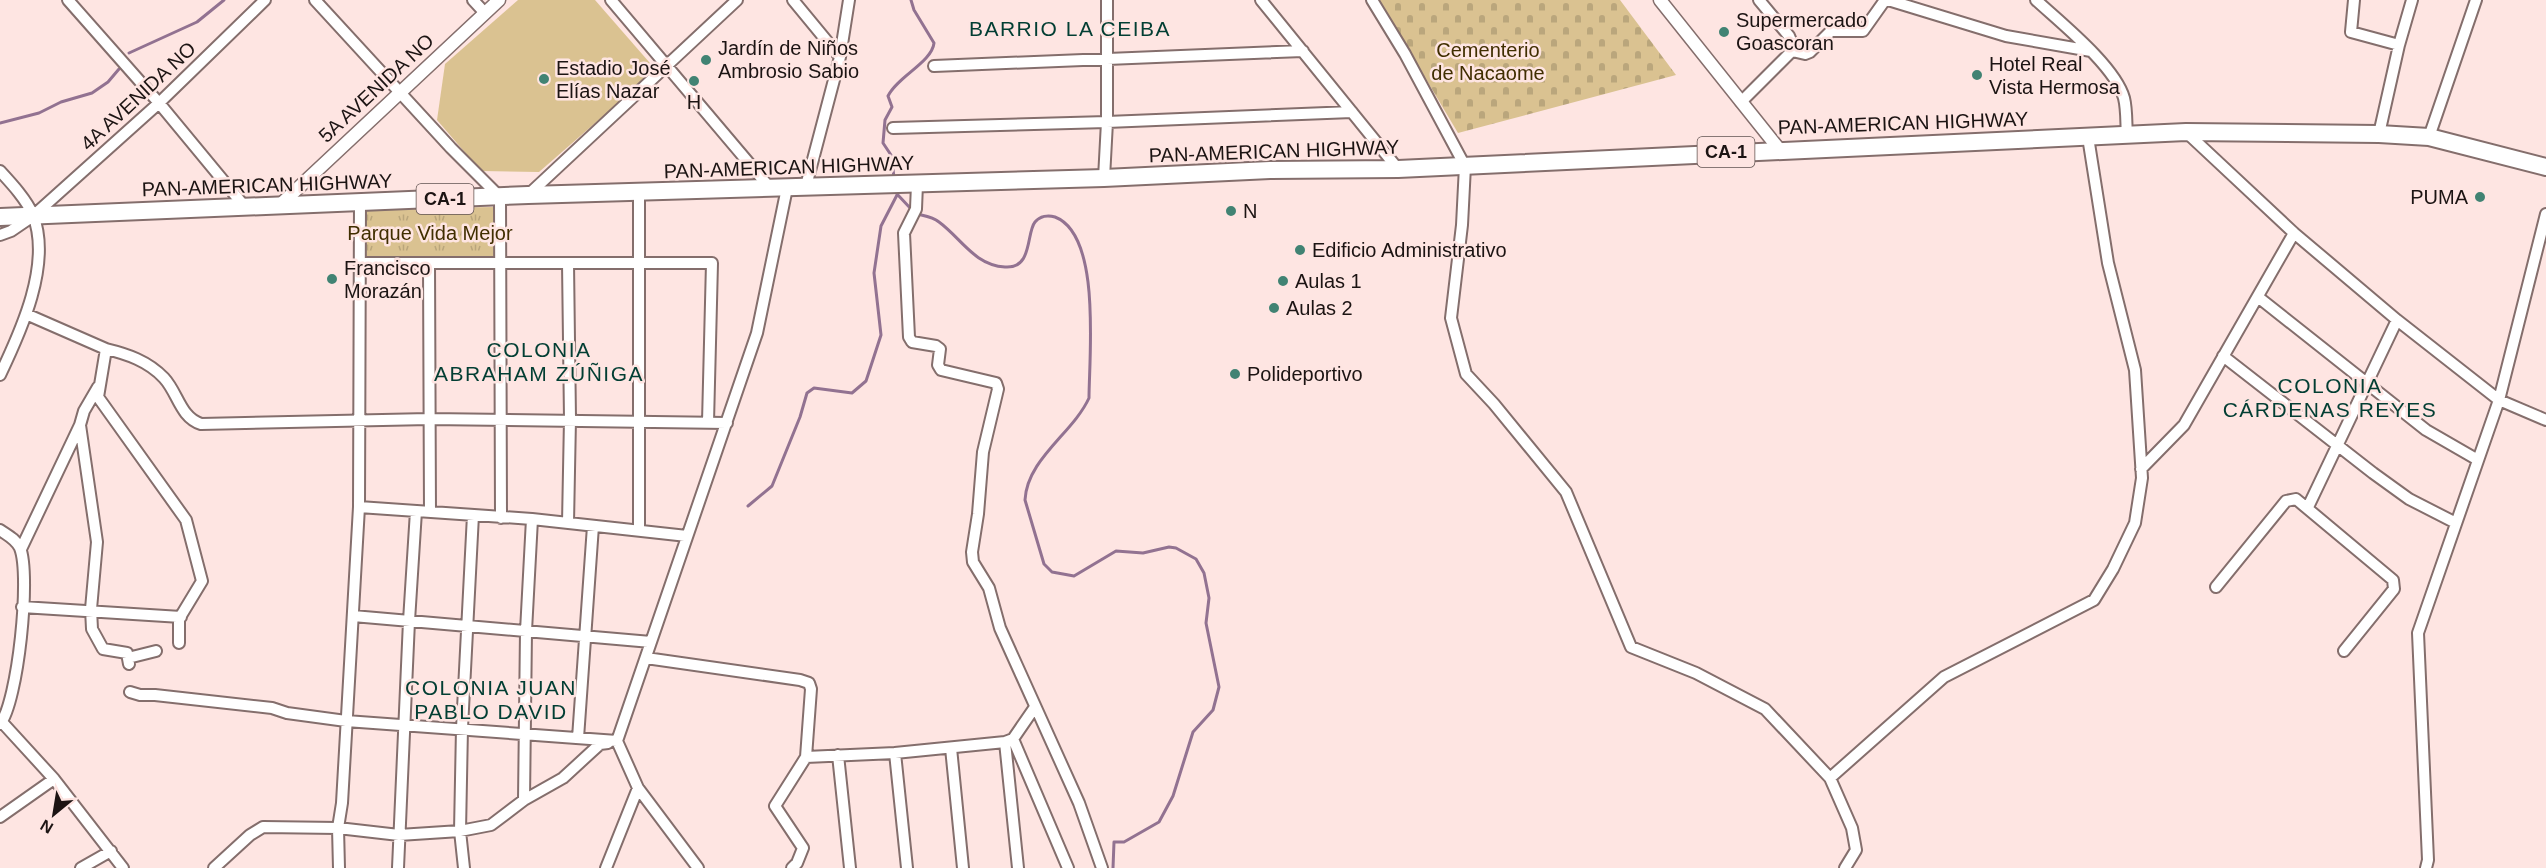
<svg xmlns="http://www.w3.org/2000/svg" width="2546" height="868" font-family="Arial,sans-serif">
<defs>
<pattern id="cemetery-stones" width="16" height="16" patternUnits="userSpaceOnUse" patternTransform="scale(1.5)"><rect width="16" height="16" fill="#dac291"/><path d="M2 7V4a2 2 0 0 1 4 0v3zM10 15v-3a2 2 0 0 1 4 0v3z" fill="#baa67c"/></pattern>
<pattern id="park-tufts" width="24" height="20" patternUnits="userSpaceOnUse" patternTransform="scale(1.5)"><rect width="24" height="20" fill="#dac291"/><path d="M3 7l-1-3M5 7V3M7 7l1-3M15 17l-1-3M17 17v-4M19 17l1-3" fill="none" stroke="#baa67c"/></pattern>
</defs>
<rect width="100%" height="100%" fill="#fee5e2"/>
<path fill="url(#cemetery-stones)" d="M1379,0H1620L1676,75L1458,133Z"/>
<path fill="url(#park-tufts)" d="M495,207V257L365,256V209Z"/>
<path fill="#dac291" d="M518,0H595L656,70L539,172L481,171L437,120L445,64Z"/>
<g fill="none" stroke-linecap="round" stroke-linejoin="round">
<path stroke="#927291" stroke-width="3" d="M129,53L197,22L224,0
M0,123L39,113L61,102L92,93L108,82L119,69
M894,177L891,155L883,143L885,120L892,107L888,96C897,77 932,62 934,43L914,10L911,0
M897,194L912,210
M917,214C925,216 933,217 939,222C961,238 974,265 1005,267C1033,269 1026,233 1035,222C1040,216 1048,215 1055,217C1102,235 1089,357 1089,398C1073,433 1027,459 1025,500L1044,564L1052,572L1074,576L1116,551L1143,553L1169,547L1176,548L1196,559L1204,573L1209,598L1206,623L1219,687L1213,710L1193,732L1173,796L1159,822L1124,842H1114L1113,868
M748,506L772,486L800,417L807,393L814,388L852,393L866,381L881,335L874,273L881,226L897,195"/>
<g stroke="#846e6c" stroke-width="14">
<path id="minor" d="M68,0L159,103L245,207
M315,0L451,148L500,197L501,518
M473,0L485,13
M611,0L770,188
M793,0L840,57
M1261,0L1398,169
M1372,0L1405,54L1465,166L1462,225L1451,318L1466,374L1494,404L1566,492L1631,647L1696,673L1765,709L1830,778
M1759,0L1789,36L1792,43V51
M1888,0L2006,36L2091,51
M2036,0C2061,23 2115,66 2124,98C2127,110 2126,124 2127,136
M2354,0L2351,32L2399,45
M934,66L1303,51
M1741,102L1792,51L1805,54L1810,52L1831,31H1863L1885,0
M893,128L1107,122L1352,112
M2186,132L2294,233L2397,320L2499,400L2546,420
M2379,134L2399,45L2412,0
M2429,137L2476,0
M0,171C12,184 26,199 33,215C52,264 21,331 0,375
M1104,178L1107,122V0
M917,184L916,209L904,233L909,337L912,342L936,346L940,349L938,365L941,370L996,383L998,389L983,452L978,514L972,552L973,562L989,588L1000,628L1079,803L1102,868
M806,186L840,57L849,0
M528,195L737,0
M0,235L11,231L33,216L159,103L265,0
M360,263H712L708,422
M429,263L430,512
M2258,297L2426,430L2478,460
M26,314L106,349L98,397L186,520L202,581L179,619V643
M106,349C127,354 148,361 164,378C178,393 180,417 201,424L429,419L727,423
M2223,356L2373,473L2409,499L2456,523
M98,387L84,411L80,425L97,542L91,609L92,629L103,649L127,653L129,664
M2141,469L2184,425L2294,233
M359,507L532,519L687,536
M2308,507L2397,320
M568,523L570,419L568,263
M0,530C7,535 16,539 20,548C31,575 18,702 0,724
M639,530V193
M21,549L80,425
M2216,587L2286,501L2296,499L2393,580L2394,589L2344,651
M22,607L181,617
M353,616L651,642
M128,658L156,651
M646,658L800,680L809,683L811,689L806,757L775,806L803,848L797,863L792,868
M130,692L140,695H155L272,708L287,713L346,721L617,741
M0,720L54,779L123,868
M578,738L593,526
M1013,739L1068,868
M1005,742L1018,868
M951,748L963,868
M895,753L907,868
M838,755L850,868
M806,757L895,753L1005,742L1013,739L1035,707
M524,800L526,631L532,519
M0,817L54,779
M81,868L111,851
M214,868L250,835L263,827L338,828L399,835L460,831L491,825L524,800L563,778L600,744L608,743
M339,868L338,828L342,803L359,507L360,202
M398,868L409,621L416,511
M464,868L460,831L462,728L473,515
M606,868L638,788
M698,868L638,788L617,741L757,333L787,188
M1845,868L1856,850L1852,828L1830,778L1944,677L2094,600L2113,569L2135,523L2142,478L2135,370L2108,263L2088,137
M2426,868L2428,860L2418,633L2499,400L2546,214"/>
</g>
<g stroke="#846e6c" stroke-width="15">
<path id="tertiary" d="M1660,0L1779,149
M280,205L499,0"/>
</g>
<g stroke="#846e6c" stroke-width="20">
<path id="trunk" d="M0,217L528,195L1104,178L1270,170L1398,169L2186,132L2379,134L2429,137L2546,167"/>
</g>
<use href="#minor" stroke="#fff" stroke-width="10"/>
<use href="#tertiary" stroke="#fff" stroke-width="12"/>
<use href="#trunk" stroke="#fff" stroke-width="16"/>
</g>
<g fill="#418373" stroke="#fee5e2" stroke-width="2">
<circle cx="1724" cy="32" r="6"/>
<circle cx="706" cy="60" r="6"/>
<circle cx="1977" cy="75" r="6"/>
<circle cx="544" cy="79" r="6"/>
<circle cx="694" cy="81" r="6"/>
<circle cx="2480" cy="197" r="6"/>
<circle cx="1231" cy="211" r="6"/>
<circle cx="1300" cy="250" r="6"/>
<circle cx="332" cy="279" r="6"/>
<circle cx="1283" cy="281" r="6"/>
<circle cx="1274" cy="308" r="6"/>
<circle cx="1235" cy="374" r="6"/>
</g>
<g text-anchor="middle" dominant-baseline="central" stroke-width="5" stroke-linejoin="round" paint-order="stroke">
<g fill="#fee5e2" stroke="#605351" stroke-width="1.5">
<rect x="1697.5" y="137" width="57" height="30" rx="4.5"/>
<rect x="416.5" y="184" width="57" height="30" rx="4.5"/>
</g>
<g font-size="18" font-weight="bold" fill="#1c1413">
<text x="1726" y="152">CA-1</text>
<text x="445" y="199">CA-1</text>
</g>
<g font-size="20" fill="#1c1413" stroke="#fee5e2" text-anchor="start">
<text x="1736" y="20">Supermercado<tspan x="1736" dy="23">Goascoran</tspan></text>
<text x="718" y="48">Jardín de Niños<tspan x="718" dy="23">Ambrosio Sabio</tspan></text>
<text x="1989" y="64">Hotel Real<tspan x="1989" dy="23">Vista Hermosa</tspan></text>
<text x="556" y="68">Estadio José<tspan x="556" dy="23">Elías Nazar</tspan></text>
<text x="694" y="102" text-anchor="middle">H</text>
<text x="2468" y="197" text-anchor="end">PUMA</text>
<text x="1243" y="211">N</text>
<text x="1312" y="250">Edificio Administrativo</text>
<text x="344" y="268">Francisco<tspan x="344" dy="23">Morazán</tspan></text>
<text x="1295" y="281">Aulas 1</text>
<text x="1286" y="308">Aulas 2</text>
<text x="1247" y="374">Polideportivo</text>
</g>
<g font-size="20" fill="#402e00" stroke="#fee5e2">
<text x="1488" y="50">Cementerio<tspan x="1488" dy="23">de Nacaome</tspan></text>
<text x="430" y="233">Parque Vida Mejor</text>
</g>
<g font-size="20" fill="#1c1413" stroke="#fee5e2">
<text transform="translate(376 88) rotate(-43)">5A AVENIDA NO</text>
<text transform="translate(138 96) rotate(-43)">4A AVENIDA NO</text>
<text transform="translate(1903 123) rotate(-2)">PAN-AMERICAN HIGHWAY</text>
<text transform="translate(1274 151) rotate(-2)">PAN-AMERICAN HIGHWAY</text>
<text transform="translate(789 167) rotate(-2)">PAN-AMERICAN HIGHWAY</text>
<text transform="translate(267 185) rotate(-2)">PAN-AMERICAN HIGHWAY</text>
</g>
<g font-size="21" letter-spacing="1.5" fill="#023e33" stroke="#fee5e2">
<text x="1070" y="28">BARRIO LA CEIBA</text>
<text x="539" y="349">COLONIA<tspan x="539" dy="24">ABRAHAM ZÚÑIGA</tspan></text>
<text x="2330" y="385">COLONIA<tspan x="2330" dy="24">CÁRDENAS REYES</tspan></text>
<text x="491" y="687">COLONIA JUAN<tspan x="491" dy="24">PABLO DAVID</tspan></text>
</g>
</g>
<g transform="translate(54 814) rotate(210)" stroke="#fee5e2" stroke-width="4.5" paint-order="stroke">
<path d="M0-4.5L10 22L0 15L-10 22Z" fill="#1c1413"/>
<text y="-9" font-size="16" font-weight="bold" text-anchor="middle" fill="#1c1413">N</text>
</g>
</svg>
